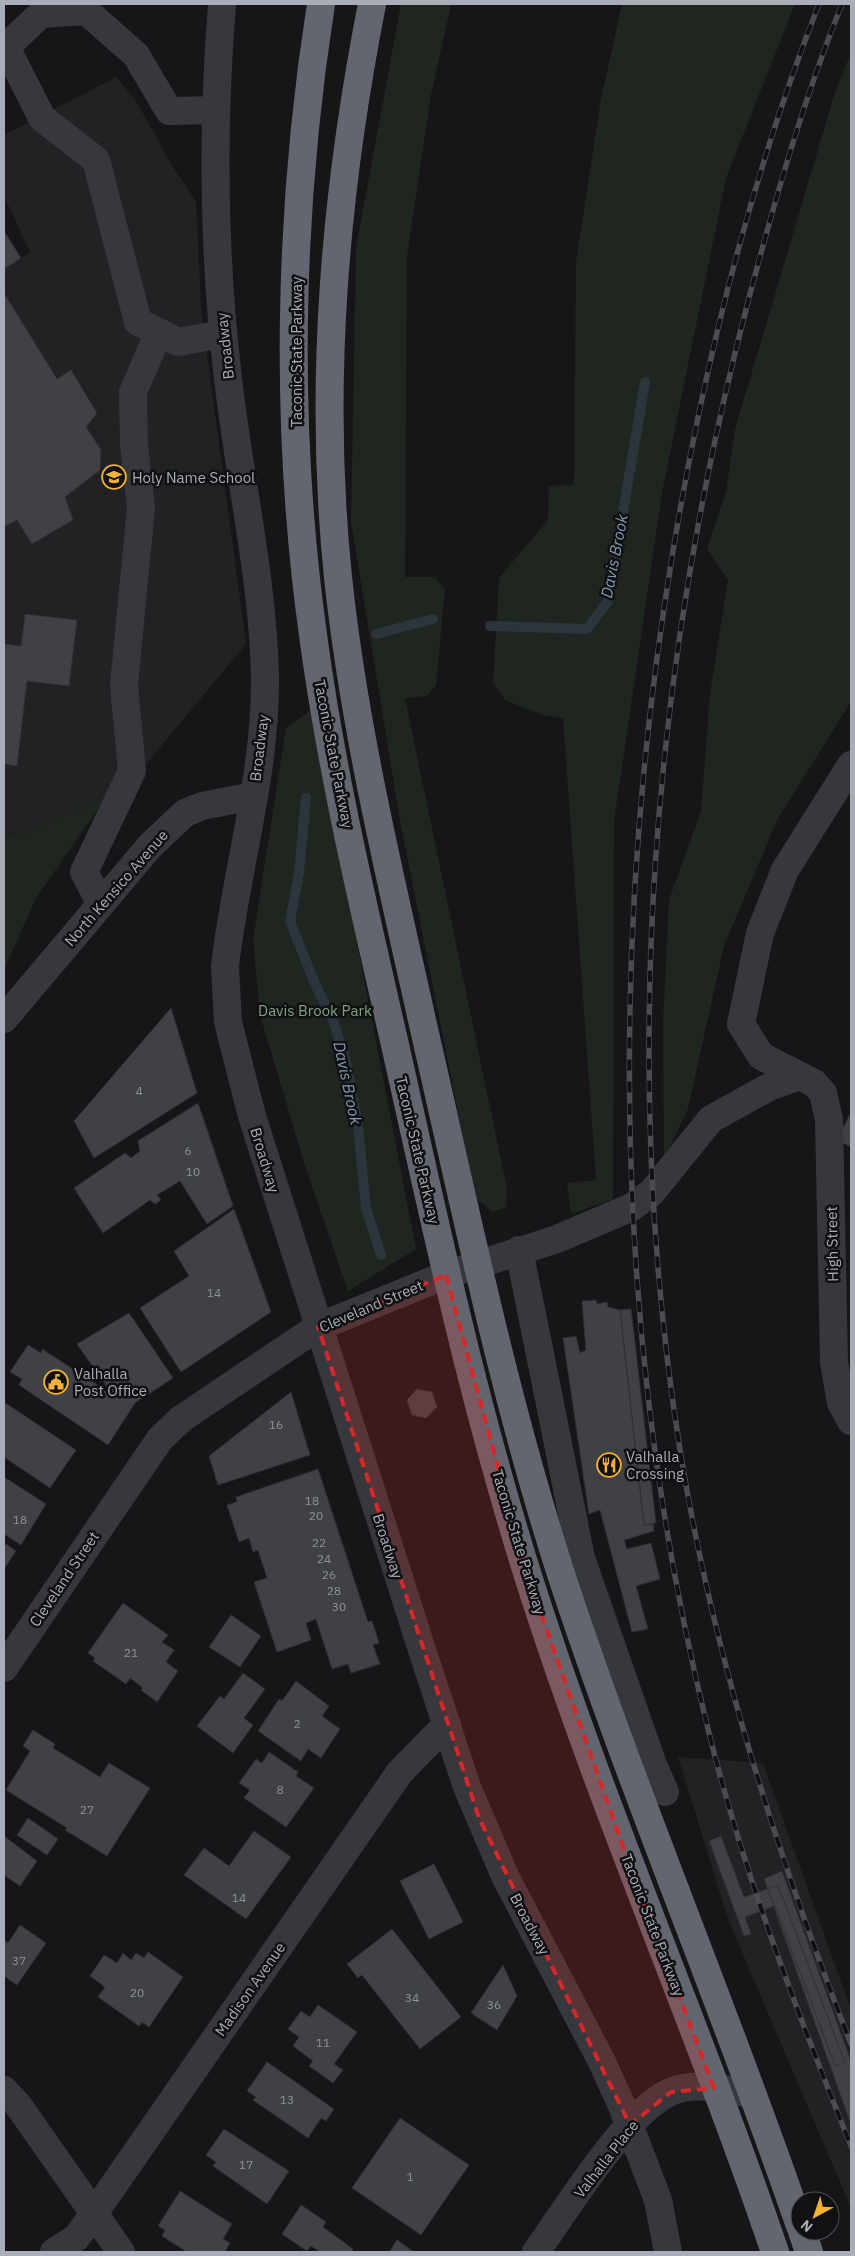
<svg xmlns="http://www.w3.org/2000/svg" width="855" height="2256" font-family="'IBM Plex Sans',sans-serif">
<rect width="100%" height="100%" fill="#161618"/>
<path fill="#222225" d="M116,77L135,99L174,169L196,201L201,309L246,644L146,764L105,799L22,834L4,835V269L30,252L4,196V135Z
M678,1757L763,1763L851,2010V2208L728,1919Z"/>
<path fill="#1e261f" d="M401,4H451L431,95L407,256L405,577H435L445,590L436,685L427,696L405,698L507,1189L506,1207L493,1212L475,1198L401,826L351,522L356,248Z
M622,4H795L726,178L662,493L614,822L613,1199L571,1214L567,1183L596,1180L563,718L543,715L505,700L493,682L499,578L548,520L549,486L574,485L576,262L601,99Z
M851,53V702L778,818L724,946L688,1109L664,1159L663,1024L669,900L701,811L710,693L728,580L707,549L726,492L735,429L836,89Z
M312,709L416,1249L348,1291L305,1166L260,1015L253,939L286,728Z
M105,799L36,898L4,970V835L22,834Z"/>
<g fill="none" stroke-linecap="round" stroke-linejoin="round">
<path stroke="#2c353c" stroke-width="10" d="M490,626L587,629L608,601L645,382
M376,634L433,619
M306,798L299,873L290,921L315,984L333,1020L346,1062L358,1126L366,1208L381,1255"/>
</g>
<path fill="#404145" stroke="#303034" d="M4,231L21,258L4,269Z
M4,293L57,379L71,370L97,413L86,427L101,450L100,470L65,497L73,520L32,544L17,520L4,527Z
M25,614L77,620L69,686L27,681L17,766L4,764V644L21,646Z
M171,1008L197,1093L94,1158L74,1121Z
M198,1103L233,1206L207,1224L180,1181L157,1195L161,1200L155,1204L150,1200L103,1233L74,1188L125,1153L131,1158L140,1151L138,1141Z
M850,1114L851,1115V1147L837,1140Z
M234,1209L271,1312L181,1372L140,1308L189,1276L174,1251Z
M596,1300L597,1304L607,1302L608,1307L620,1310L644,1525L653,1524L654,1531L624,1540L627,1549L651,1543L660,1579L636,1586L648,1629L632,1632L600,1510L589,1514L563,1338L576,1336L580,1353L586,1350L582,1301Z
M631,1309L656,1523L644,1525L620,1310Z
M129,1313L173,1378L135,1403L108,1445L19,1385L22,1379L10,1372L28,1345L41,1353L42,1349L113,1395L77,1344Z
M417,1389L432,1392L437,1407L426,1418L412,1415L407,1400Z
M291,1392L310,1455L218,1485L209,1456Z
M4,1402L76,1450L50,1488L4,1457Z
M318,1469L368,1622L372,1621L379,1643L373,1645L380,1664L351,1673L348,1664L332,1669L316,1619L306,1623L311,1640L277,1652L254,1582L267,1578L258,1550L253,1552L249,1538L239,1542L227,1505L237,1502L236,1497Z
M4,1477L46,1504L21,1545L4,1534Z
M6,1544L16,1551L4,1569V1548Z
M123,1603L168,1635L162,1642L174,1650L166,1662L178,1671L157,1702L141,1690L143,1688L130,1678L126,1684L93,1661L95,1658L88,1653Z
M231,1615L261,1636L240,1667L209,1647Z
M243,1673L265,1689L244,1718L253,1725L233,1753L197,1726L220,1696L224,1699Z
M296,1681L329,1706L322,1716L340,1729L321,1758L308,1749L301,1761L258,1731L279,1699L282,1701Z
M33,1730L55,1744L53,1748L100,1777L109,1763L150,1788L107,1856L65,1830L67,1828L6,1790L30,1751L23,1746Z
M269,1752L298,1772L296,1776L314,1788L286,1827L244,1798L250,1790L239,1783L256,1759L262,1763Z
M28,1818L58,1839L47,1855L17,1835Z
M254,1831L291,1857L246,1919L184,1875L204,1848L229,1866Z
M4,1836L37,1861L20,1886L4,1875Z
M721,1836L744,1897L778,1885L845,2063L835,2066L775,1906L745,1917L751,1934L744,1936L709,1841Z
M434,1864L463,1922L429,1939L400,1881Z
M782,1871L851,2061V2125L764,1879Z
M20,1925L46,1943L17,1985L4,1976V1940L8,1943Z
M392,1929L461,2017L420,2049L362,1975L358,1978L347,1964Z
M148,1952L183,1977L149,2027L142,2022L139,2026L98,1997L105,1987L90,1976L104,1955L117,1963L123,1953L131,1960L136,1953L144,1958Z
M503,1965L517,1996L497,2030L471,2013Z
M318,2005L357,2032L334,2064L343,2070L333,2083L309,2066L313,2061L293,2046L299,2037L288,2029L301,2011L310,2017Z
M267,2062L334,2109L326,2121L321,2118L308,2138L253,2100L256,2097L247,2091Z
M400,2118L469,2165L421,2235L352,2188Z
M224,2129L289,2171L267,2204L213,2166L216,2162L206,2155Z
M180,2191L232,2224L223,2239L230,2243L225,2252H187L162,2236L165,2230L158,2226Z
M301,2205L326,2222L323,2227L353,2249L351,2252H320L311,2246L307,2251L282,2234Z
M397,2240L414,2252H389Z"/>
<g fill="none" stroke-linecap="round" stroke-linejoin="round">
<path stroke="#37383d" stroke-width="28" d="M222,4C212,129 213,253 228,378C239,478 263,577 265,677C266,775 236,870 225,966L228,1022L252,1116L422,1650L467,1787L505,1876L602,2062L622,2106L658,2200L668,2252
M215,110L169,111L136,55L86,11L41,14L6,47L42,118L96,160L138,322L178,342L223,334
M851,765L785,870L760,933L741,1024L761,1056L814,1083L823,1093L829,1119L834,1362L841,1403L851,1421
M101,904L84,872L132,771L124,685L141,507L134,445L133,392L159,332
M4,1019L150,846L185,813L202,806L253,796
M519,1250L581,1558L653,1765L665,1792
M4,1668L160,1439L181,1419L318,1327L446,1275L557,1239L632,1207L652,1192L711,1119L771,1086L800,1076
M4,2090L18,2105L121,2252
M54,2252L76,2238L93,2215L400,1772L447,1724
M536,2252C567,2209 624,2114 670,2092C695,2081 728,2089 753,2095"/>
<path stroke="#63666e" stroke-width="28" d="M321,4C288,214 284,432 314,642C334,789 370,933 402,1076C444,1266 486,1456 549,1640C618,1846 705,2046 775,2252
M372,4C335,193 318,384 338,577C354,729 391,880 424,1029C466,1212 504,1398 562,1577C634,1796 725,2008 800,2226
M802,2231L809,2252"/>
<g stroke="#4a4c52" stroke-width="5.5">
<path id="rail" d="M819,4C749,182 703,369 672,557C608,946 613,1346 708,1729C743,1872 796,2009 851,2146
M842,4C804,98 776,196 750,294C651,669 619,1065 680,1450C713,1654 776,1852 851,2044"/>
</g>
<use href="#rail" stroke="#111113" stroke-width="4" stroke-dasharray="11" stroke-linecap="butt"/>
</g>
<path fill="#d62828" fill-opacity="0.2" stroke="#d62828" stroke-width="4" stroke-dasharray="10 6" stroke-linejoin="round" d="M446,1275L527,1573L629,1863L714,2088L671,2092L630,2125L479,1818L318,1327Z"/>
<defs>
<g id="school-ring" transform="scale(1.25)"><circle r="9.5" fill="#111113" stroke="#f2b134" stroke-width="1.5"/><path d="M0-5L7-2L0 1L-7-2ZM-4 1L0 2.5L4 1V4Q0 6-4 4Z" fill="#f2b134"/></g>
<g id="civic-ring" transform="scale(1.25)"><circle r="9.5" fill="#111113" stroke="#f2b134" stroke-width="1.5"/><path d="M-.6-6.5H3V-4.5H.6V-3L4-1V1h2V6H-6V1h2V-1L-.6-3ZM-1.2 2.5V6h2.4V2.5Z" fill="#f2b134"/></g>
<g id="restaurant-ring" transform="scale(1.25)"><circle r="9.5" fill="#111113" stroke="#f2b134" stroke-width="1.5"/><path d="M-5-6h1v4h1v-4h1v4h1v-4h1v5L-1.5 .5V6h-2V.5L-5-1ZM5-6V6H3V1.5H1.5Q1.5-4 5-6Z" fill="#f2b134"/></g>
</defs>
<g fill-rule="evenodd">
<use href="#school-ring" x="114" y="477"/>
<use href="#civic-ring" x="56" y="1382"/>
<use href="#restaurant-ring" x="609" y="1465"/>
</g>
<g text-anchor="middle" dominant-baseline="central" stroke-width="5" stroke-linejoin="round" paint-order="stroke">
<g font-size="12" fill="#8e929b">
<text x="139" y="1090">4</text>
<text x="188" y="1150">6</text>
<text x="193" y="1171">10</text>
<text x="214" y="1292">14</text>
<text x="276" y="1424">16</text>
<text x="312" y="1500">18</text>
<text x="316" y="1515">20</text>
<text x="20" y="1519">18</text>
<text x="319" y="1542">22</text>
<text x="324" y="1558">24</text>
<text x="329" y="1574">26</text>
<text x="334" y="1590">28</text>
<text x="339" y="1606">30</text>
<text x="131" y="1652">21</text>
<text x="297" y="1723">2</text>
<text x="280" y="1789">8</text>
<text x="87" y="1809">27</text>
<text x="239" y="1897">14</text>
<text x="19" y="1960">37</text>
<text x="137" y="1992">20</text>
<text x="412" y="1997">34</text>
<text x="494" y="2004">36</text>
<text x="323" y="2042">11</text>
<text x="287" y="2099">13</text>
<text x="246" y="2164">17</text>
<text x="410" y="2176">1</text>
</g>
<g font-size="15" fill="#a8adb8" stroke="#111113">
<text transform="translate(225 346) rotate(-96)">Broadway</text>
<text transform="translate(296 352) rotate(-90)">Taconic State Parkway</text>
<text transform="translate(259 748) rotate(-83)">Broadway</text>
<text transform="translate(334 754) rotate(79)">Taconic State Parkway</text>
<text transform="translate(116 888) rotate(-49)">North Kensico Avenue</text>
<text transform="translate(418 1150) rotate(77)">Taconic State Parkway</text>
<text transform="translate(265 1160) rotate(73)">Broadway</text>
<text transform="translate(832 1244) rotate(-91)">High Street</text>
<text transform="translate(371 1306) rotate(-23)">Cleveland Street</text>
<text transform="translate(519 1542) rotate(73)">Taconic State Parkway</text>
<text transform="translate(388 1546) rotate(72)">Broadway</text>
<text transform="translate(64 1579) rotate(-56)">Cleveland Street</text>
<text transform="translate(530 1924) rotate(62)">Broadway</text>
<text transform="translate(653 1925) rotate(69)">Taconic State Parkway</text>
<text transform="translate(250 1989) rotate(-55)">Madison Avenue</text>
<text transform="translate(606 2159) rotate(-52)">Valhalla Place</text>
</g>
<g font-size="15" fill="#a8adb8" stroke="#111113" text-anchor="start">
<text x="132" y="477">Holy Name School</text>
<text x="74" y="1373">Valhalla<tspan x="74" dy="17">Post Office</tspan></text>
<text x="626" y="1456">Valhalla<tspan x="626" dy="17">Crossing</tspan></text>
</g>
<g font-size="15" fill="#7fa381" stroke="#111113">
<text x="315" y="1010">Davis Brook Park</text>
</g>
<g font-size="16" font-style="italic" fill="#7f9bb3" stroke="#111113">
<text transform="translate(614 556) rotate(-79)">Davis Brook</text>
<text transform="translate(348 1083) rotate(78)">Davis Brook</text>
</g>
</g>
<rect width="855" height="2256" fill="none" stroke="#a8adb8" stroke-width="10"/>
<g transform="translate(815 2216) rotate(220)"><circle r="24" fill="#111113" stroke="#4d4f55"/>
<path d="M0-4L9 19L0 12L-9 19Z" fill="#f2b134"/>
<text y="-8" font-size="14" font-weight="bold" text-anchor="middle" fill="#a8adb8">N</text>
</g>
</svg>
